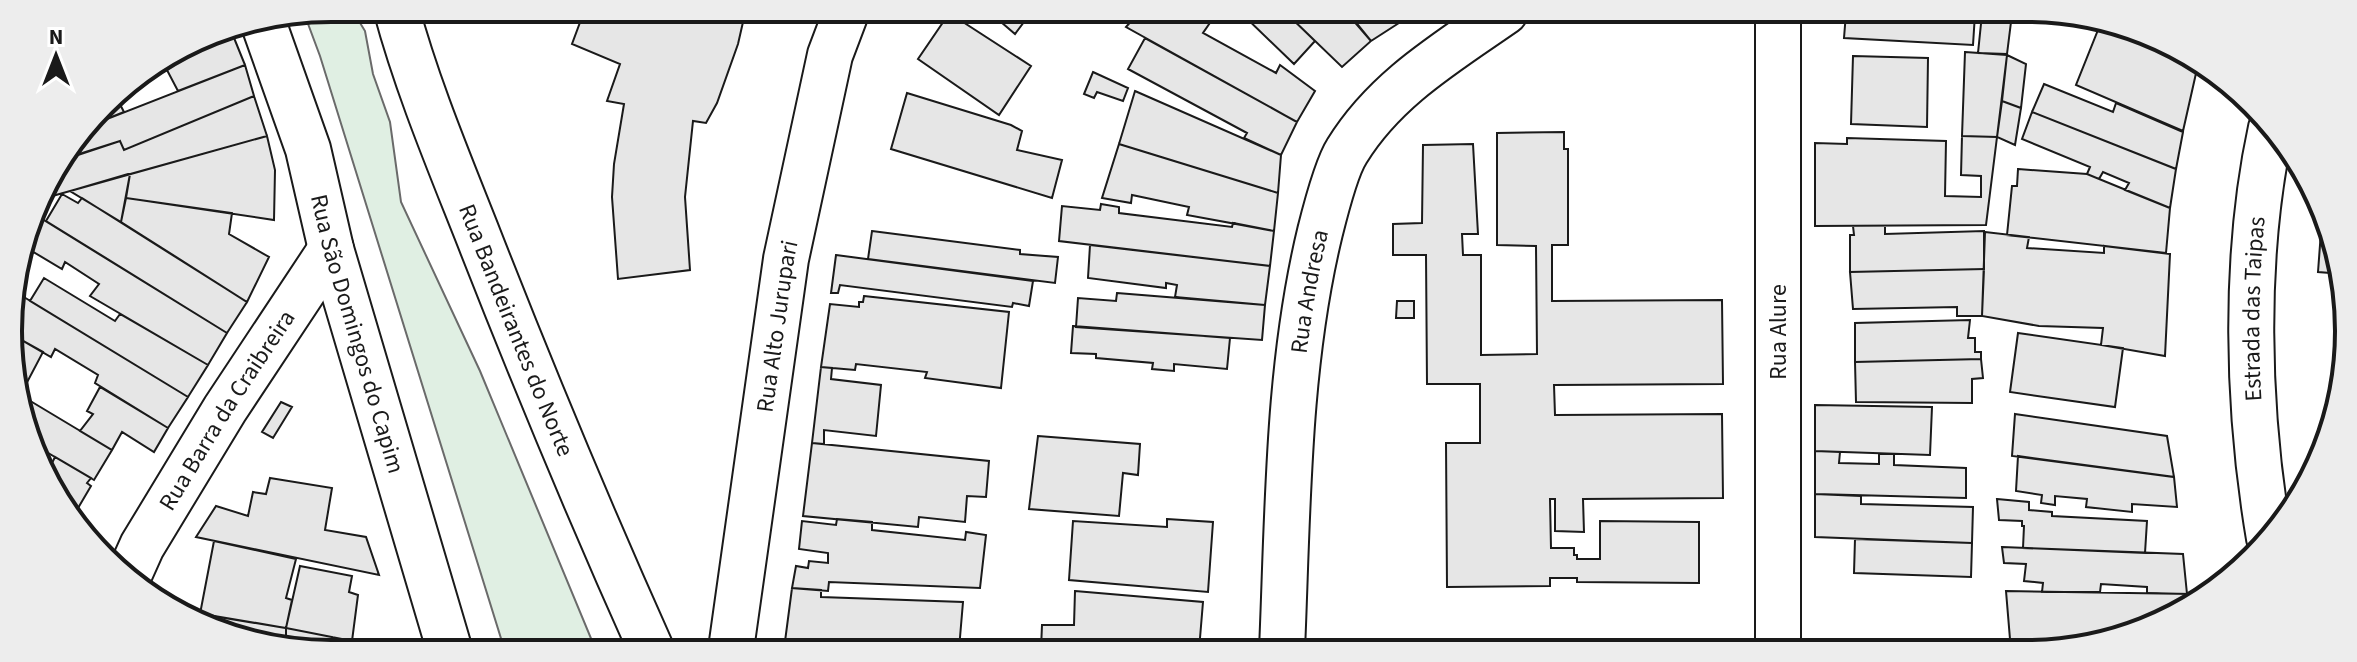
<svg xmlns="http://www.w3.org/2000/svg" width="2357" height="662" font-family="'Source Sans 3',sans-serif">
<rect width="100%" height="100%" fill="#fff"/>
<path fill="#e0efe3" stroke="#6a6a6a" stroke-width="2" d="M331,8H351L365,31L373,74L390,122L401,202L480,371L595,648H504L320,56L304,13Z"/>
<path fill="#e6e6e6" stroke="#1a1a1a" stroke-width="2" d="M585,9H746L738,44L717,103L706,123L693,121L685,197L690,270L618,279L612,197L614,164L624,104L607,101L620,64L572,44Z
M947,10L971,11L963,22L1031,66L999,115L918,59L950,12Z
M987,10H1033L1015,34Z
M1140,11H1206L1214,17L1203,33L1276,73L1280,65L1315,91L1297,122L1126,27Z
M1239,11H1284L1315,41L1294,64Z
M1284,11L1337,12L1340,15L1346,12L1371,41L1342,67Z
M1352,12H1396L1402,21L1371,41L1349,14Z
M1846,13L1975,14L1973,45L1844,38Z
M1982,14H2012L2007,54L1978,53Z
M2100,25L2144,39L2145,37L2199,60L2183,131L2076,85Z
M230,28L245,65L178,91L167,70L114,93L124,112L89,126L118,88L208,32Z
M1145,38L1297,122L1281,155L1244,138L1247,133L1128,69Z
M1965,52L2007,55L1997,137L1962,136Z
M2007,55L2026,64L2021,108L2002,101Z
M1853,56L1928,58L1927,127L1851,124Z
M245,65L254,96L124,150L120,141L78,155L74,146L89,126Z
M1093,72L1128,88L1123,101L1097,92L1094,98L1084,94Z
M2044,84L2113,112L2116,103L2183,132L2176,169L2032,112Z
M1135,91L1281,155L1278,193L1119,144Z
M907,93L1011,125L1022,131L1017,150L1062,160L1052,198L891,149Z
M254,96L267,136L38,200L41,189L63,159L120,141L124,150Z
M2002,101L2021,108L2015,145L1997,137Z
M2032,112L2176,169L2170,208L2125,190L2129,183L2103,172L2099,179L2087,174L2090,167L2022,139Z
M1564,132V149H1568V245H1552V301L1722,300L1723,384L1554,385L1555,415L1722,414L1723,498L1583,499L1584,532L1555,531V499H1550L1551,548H1574V555H1577V559H1600V521L1699,522V583L1577,582V578H1550V586L1447,587L1446,443H1480V384H1427L1426,255H1393V224L1422,223L1423,145L1473,144L1478,234H1462L1463,255H1481V355L1537,354L1536,246L1497,245V133Z
M267,136L275,170L274,220L126,198L130,174Z
M1962,136L1997,137L1986,225L1815,226V143L1847,144V138L1946,141L1945,196L1981,197V176L1961,175Z
M1119,144L1278,193L1274,231L1187,215L1189,207L1132,195L1131,203L1102,198Z
M2018,169L2087,174L2170,208L2166,253L2007,235L2012,186H2017Z
M128,174H130L121,222L70,191Z
M62,194L78,203L82,198L247,302L227,333L46,221Z
M126,198L232,213L229,234L269,257L247,302L121,222Z
M1101,204L1119,207V213L1232,227L1233,223L1274,231L1270,266L1059,241L1062,206L1100,210Z
M34,214L227,333L208,365L90,296L99,284L65,262L62,269L25,247Z
M2322,218L2343,268V274L2318,272Z
M1853,226H1885V234L1984,231V269L1850,272V235H1854Z
M872,231L1020,250V254L1058,257L1055,283L868,259Z
M1985,232L2029,237L2027,248L2104,253V246L2170,254L2165,356L2101,345L2103,328L2039,326L1982,316Z
M1090,245L1270,266L1265,305L1175,297L1177,285L1166,283V288L1088,278Z
M836,255L1033,281L1029,306L1013,303L1012,307L840,285L838,293H831Z
M1984,269L1982,316H1957V307L1853,309L1850,272Z
M44,278L115,321L120,314L208,365L188,397L30,301Z
M14,291L188,397L168,428L95,383L98,375L55,349L51,357L11,334L9,309Z
M1117,293L1265,305L1262,340L1076,327L1078,298L1116,301Z
M864,296L1009,312L1001,388L925,378L927,372L856,364L855,370L821,367L830,304L859,307V302H863Z
M1397,301H1414V318H1396Z
M1970,320L1968,338H1975V352H1981V359L1855,362V323Z
M1073,326L1230,338L1227,369L1174,364V371L1152,369L1153,363L1096,358V354L1071,353Z
M2018,333L2123,348L2115,407L2010,392Z
M11,334L43,352L23,390L16,387Z
M1981,359L1983,378L1972,379V403L1856,402L1855,362Z
M821,367L832,368L831,379L881,385L876,436L824,430V444L812,443Z
M100,387L168,428L154,452L122,432L112,450L80,431L93,414L87,411Z
M17,393L112,450L94,480L33,444L19,415Z
M281,402L292,407L273,438L262,432Z
M1815,405L1932,407L1930,455L1815,451Z
M2015,414L2167,436L2174,477L2012,456Z
M1038,436L1140,444L1138,475L1123,473L1119,516L1029,509Z
M812,443L989,461L986,497L967,496L965,522L919,517L918,527L803,516Z
M1815,451L1840,452L1839,463L1879,464V454H1894V465L1966,468V498L1815,494Z
M39,455L52,463L55,457L91,478L87,483L91,486L71,520Z
M2018,456L2174,477L2177,507L2132,504V512L2086,507L2087,499L2055,496V505L2041,503L2042,495L2016,491Z
M270,478L332,488L325,530L366,537L379,575L196,537L216,506L248,516L253,492L266,494Z
M1815,494L1861,496V504L1973,507L1972,543L1815,537Z
M1997,499L2029,502V510L2052,512V516L2147,521L2145,553L2023,548L2024,526H2022V521L1999,520Z
M837,519L872,522V530L965,540L966,532L986,535L980,588L829,582L828,591L792,588L796,566L808,568L809,561L828,563V553L799,549L802,521L836,525Z
M1167,519L1213,522L1208,592L1069,580L1073,521L1167,527Z
M1855,539L1972,543L1971,577L1854,573Z
M214,541L296,559L286,598L292,600L286,628L200,614Z
M2002,547L2183,554L2187,594L2147,593V587L2101,584L2100,592H2042L2043,583L2024,581L2026,564L2004,563Z
M300,566L352,576L349,592L358,595L352,641L286,628Z
M792,588L821,590V597L963,602L959,649H784Z
M1075,591L1203,602L1199,650L1041,649L1042,625H1074Z
M2006,591L2193,594L2195,601L2150,629L2068,651H2011Z
M167,608L286,628V648H268Z
M286,628L332,637L330,648H286Z"/>
<g fill="none" stroke-linecap="round" stroke-linejoin="round">
<g stroke="#1a1a1a" stroke-width="48">
<g id="minor">
<path id="s1" d="M396,8C417,86 449,162 479,238C533,376 590,513 651,649"/>
<path d="M1778,13V651"/>
<path id="s2" d="M263,22L308,149L331,249L449,648"/>
<path id="s3" d="M129,575L142,546L225,409L331,249"/>
<path id="s4" d="M731,649L786,259L830,55L847,10"/>
<path id="s5" d="M1282,650C1288,511 1287,368 1320,232C1325,212 1336,168 1347,151C1385,89 1446,53 1505,12"/>
</g>
</g>
<g stroke="#1a1a1a" stroke-width="48">
<g id="secondary">
<path id="s6" d="M2269,538C2247,408 2243,257 2271,128"/>
</g>
</g>
<use href="#minor" stroke="#fff" stroke-width="44"/>
<use href="#secondary" stroke="#fff" stroke-width="44"/>
</g>
<g text-anchor="middle" dominant-baseline="central" stroke-width="6" stroke-linejoin="round" paint-order="stroke">
<g font-size="24" fill="#1a1a1a" stroke="#fff">
<text stroke="none"><textPath href="#s5" startOffset="360">Rua Andresa</textPath></text>
<text stroke="none"><textPath href="#s6" startOffset="230">Estrada das Taipas</textPath></text>
<text stroke="none"><textPath href="#s4" startOffset="326">Rua Alto Jurupari</textPath></text>
<text stroke="none"><textPath href="#s1" startOffset="344">Rua Bandeirantes do Norte</textPath></text>
<text transform="translate(1778 332) rotate(-90)">Rua Alure</text>
<text stroke="none"><textPath href="#s2" startOffset="326">Rua São Domingos do Capim</textPath></text>
<text stroke="none"><textPath href="#s3" startOffset="192">Rua Barra da Craibreira</textPath></text>
</g>
</g>
<path d="M0 0H2357V662H0ZM331 22H2026A309 309 0 0 1 2335 331V331A309 309 0 0 1 2026 640H331A309 309 0 0 1 22 331V331A309 309 0 0 1 331 22Z" fill="#ededed" fill-rule="evenodd"/>
<path fill="none" stroke="#1a1a1a" stroke-width="4" d="M331 22H2026A309 309 0 0 1 2335 331V331A309 309 0 0 1 2026 640H331A309 309 0 0 1 22 331V331A309 309 0 0 1 331 22Z"/>
<g transform="translate(56 56)" stroke="#ffffff" stroke-width="6" paint-order="stroke">
<path d="M0-6L14 30L0 20L-14 30Z" fill="#1a1a1a"/>
<text y="-12" font-size="22" font-weight="bold" text-anchor="middle" fill="#1a1a1a">N</text>
</g>
</svg>
